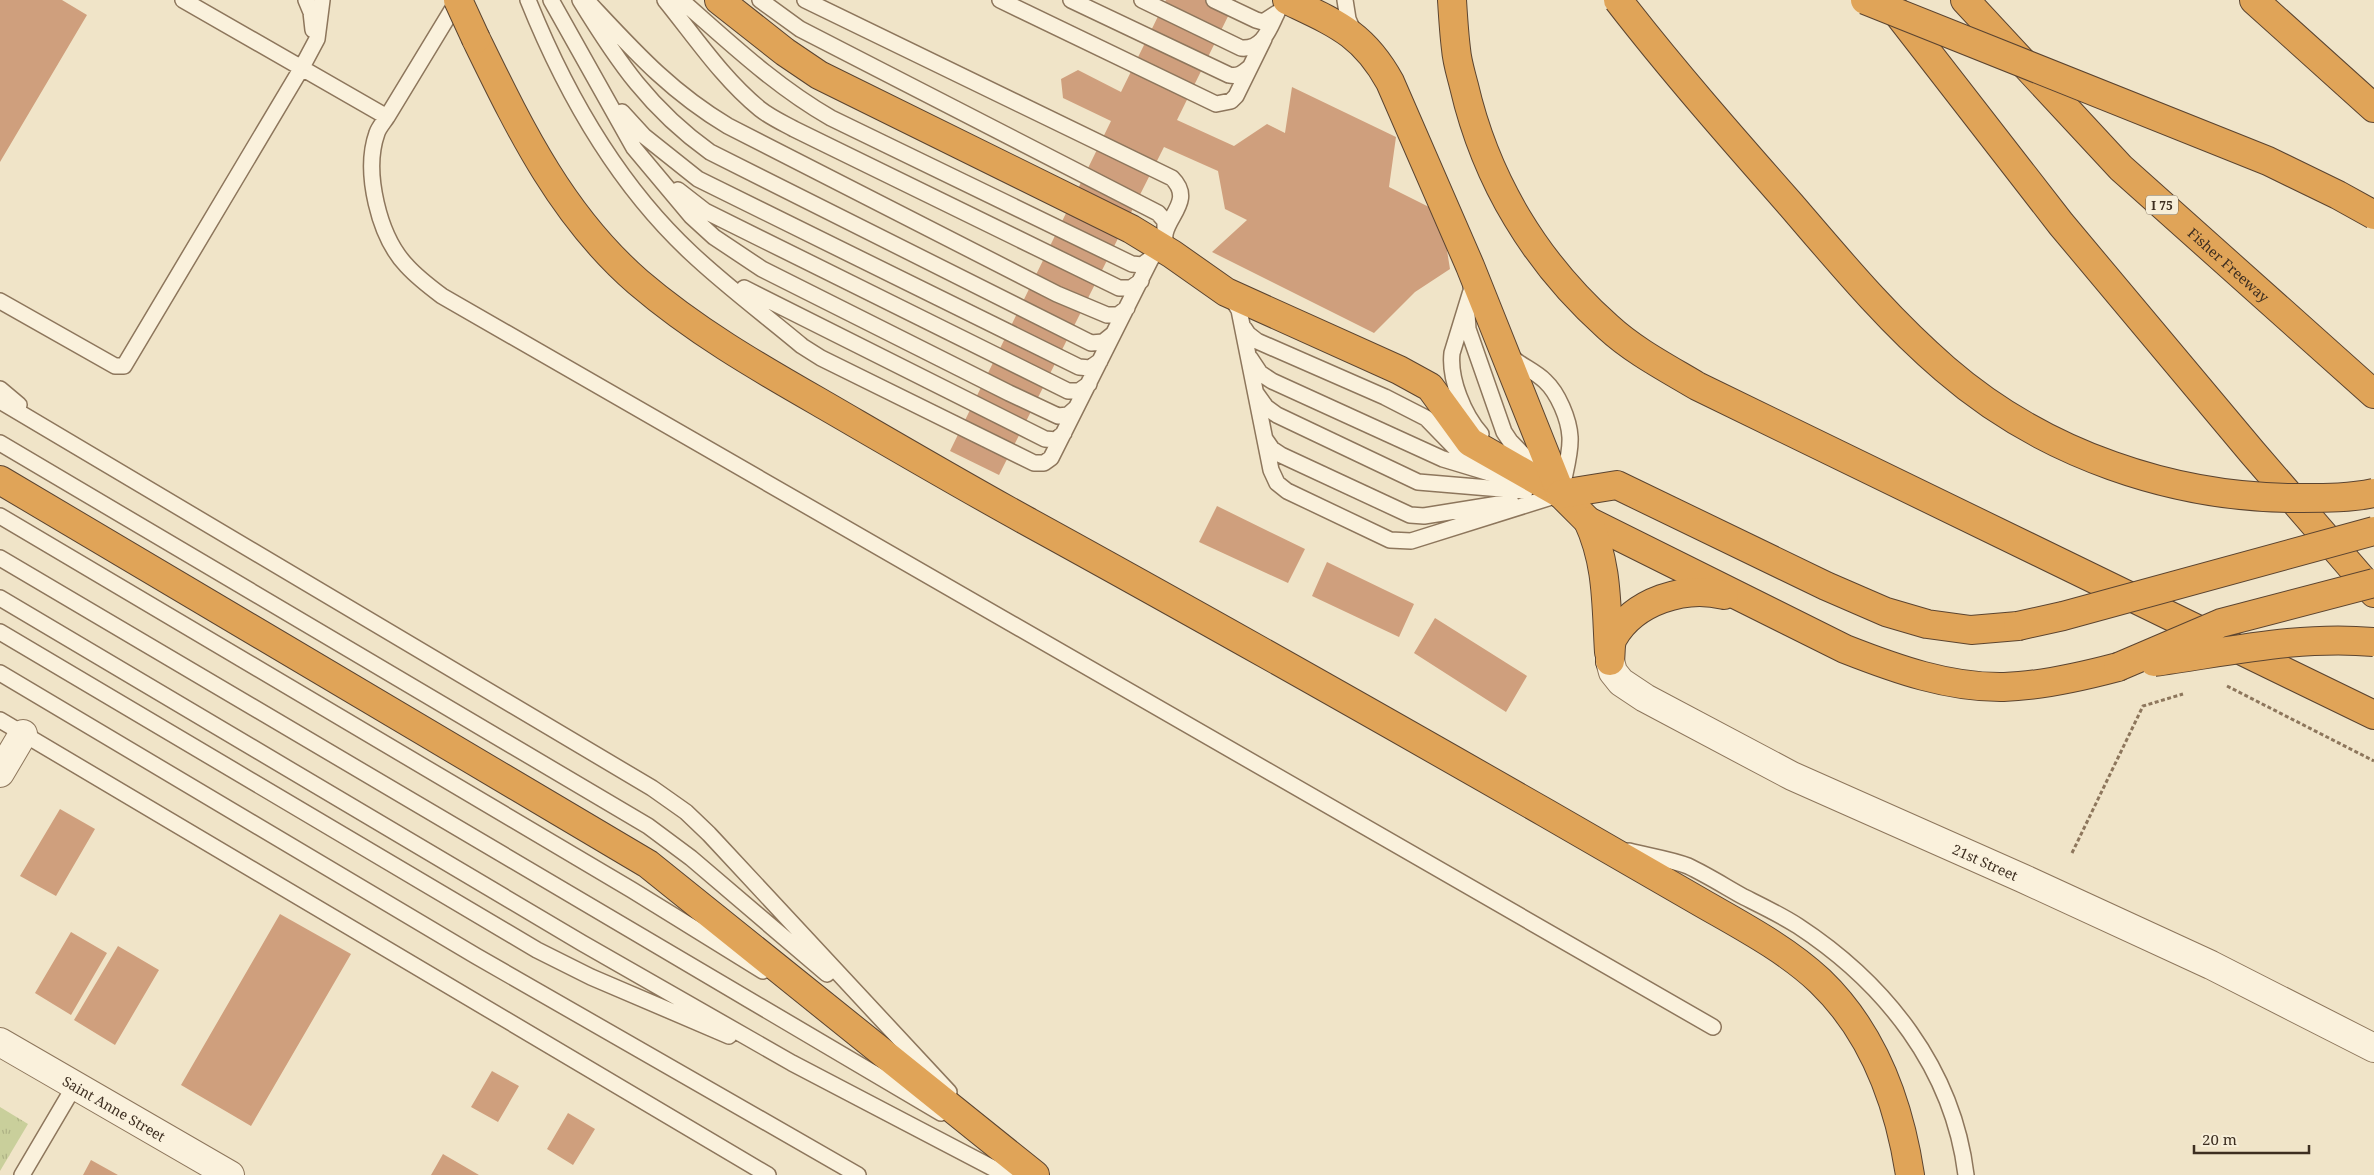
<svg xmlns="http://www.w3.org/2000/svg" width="2374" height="1175" font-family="'Noto Serif',serif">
<defs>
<pattern id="park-tufts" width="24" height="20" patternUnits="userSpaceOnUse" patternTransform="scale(1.25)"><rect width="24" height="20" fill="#c9cf9b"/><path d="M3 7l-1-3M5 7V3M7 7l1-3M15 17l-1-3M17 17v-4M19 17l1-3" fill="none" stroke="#aeb285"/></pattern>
</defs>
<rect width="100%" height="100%" fill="#f0e4c8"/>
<path fill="url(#park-tufts)" d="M0,1107L28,1124L0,1171Z"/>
<path fill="#cf9f7d" d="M0,0H62L87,15L0,162Z
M1166,0H1236L1177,120L1234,146L1267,124L1285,133L1292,87L1396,137L1389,187L1441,213L1450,269L1415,292L1374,333L1212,252L1247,220L1225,209L1218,171L1164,147L999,475L950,451L1111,121L1063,98L1061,79L1078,70L1121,92Z
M1217,506L1305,549L1288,583L1199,542Z
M1327,562L1414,604L1399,637L1312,596Z
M1435,618L1527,676L1506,712L1414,653Z
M60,809L95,829L56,896L20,876Z
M280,914L351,954L251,1126L181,1085Z
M71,932L107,953L71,1015L35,993Z
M118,946L159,970L115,1045L74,1020Z
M492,1071L519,1086L498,1122L471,1107Z
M568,1113L595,1129L573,1165L547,1149Z
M443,1154L479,1175H431Z
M91,1160L118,1175H83Z"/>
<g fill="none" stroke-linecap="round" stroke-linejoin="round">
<g stroke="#8d765c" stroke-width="18">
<path id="lane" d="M183,0L387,117C384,122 379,127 377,133C363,172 379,237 407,266C417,277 430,287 442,296L1713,1027
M306,0L311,12L313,30
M528,0C565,92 618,185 691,253C726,286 765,315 802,346L821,358L1034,463H1044L1051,458L1151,259
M551,0L634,148L691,216L714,237L762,269L1009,393L1058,416L1068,415L1076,408
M580,0C618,62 650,109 710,152L1091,343L1103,342L1113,334
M665,0C695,37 723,79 760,109C770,117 783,123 794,129L1119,288H1131L1141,281
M681,0C729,42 775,86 831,118L1132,264L1142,265L1154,256
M760,0L800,29L1158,213L1165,221V232
M805,0L1172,178C1200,206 1149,224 1170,252
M1000,0L1216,104L1231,101L1236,96L1264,39
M1071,0L1229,75C1238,77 1243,73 1249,68
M1142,0L1241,48C1263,50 1269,29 1277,13
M1214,0L1256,20L1263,22L1277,13
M1345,0L1348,19L1355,35
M591,5C635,52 671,92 728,126L1057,294L1107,315H1118L1127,308
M622,112L644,136L698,179L1079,367L1090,368L1100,361
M387,117L458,0
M678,190L705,211L1068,391H1079L1089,384
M1472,280L1471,291L1452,353C1449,379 1464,415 1481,434
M744,288L1045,439L1056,440L1064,433
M1231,297L1239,310L1271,470L1277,483L1287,491L1390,540L1411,541L1561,494
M0,301L115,366H124L301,69L317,39L322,0
M1467,314L1468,329L1504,432L1510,441L1541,473
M1244,328L1248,334L1257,341L1385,397L1426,418L1461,454L1492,467
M1510,356C1521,366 1535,371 1545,381C1558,393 1569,419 1570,437C1571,453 1565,472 1562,488
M1250,358L1260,373L1272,381L1443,459L1526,484
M0,389L19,405
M1256,393L1266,407L1277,415L1418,482L1525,491
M0,401L652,788L686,812L709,834L949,1092
M1265,439L1272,449L1281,455L1410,515L1424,516L1511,502
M0,443L648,826L691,858L827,974
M0,516L632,890L763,971
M0,558L941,1113
M0,598L582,943L792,1063L1006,1175
M0,632L537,950L591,977L729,1036
M0,673L476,956L858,1175
M0,720L768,1175
M1629,851C1648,856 1670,859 1688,866C1707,875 1726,887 1744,897C1762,906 1781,915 1798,926C1885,983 1953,1068 1966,1175
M22,1175L75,1085"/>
</g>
<g stroke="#8d765c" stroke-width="30">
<g id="street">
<path id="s1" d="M1610,661L1613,672L1621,682L1645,698L1792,776L2022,878L2211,965L2374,1048"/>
<path d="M0,773L23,734"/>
<path id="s2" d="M0,1042L230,1175"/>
</g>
</g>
<g stroke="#5b4430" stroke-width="30">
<g id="highway">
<path d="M719,0L785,52L819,75L1131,229L1172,254L1226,292L1399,370L1430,387L1470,442L1561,494L1588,521L1845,649C1896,669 1949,688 2004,687C2040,686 2084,676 2118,667"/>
<path d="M1287,0C1335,23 1363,33 1390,82L1470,266L1561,494"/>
<path d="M1452,0C1453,16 1454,33 1456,49C1457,62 1461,74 1464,86C1486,181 1536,263 1608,327C1634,351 1667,368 1697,386L2374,715"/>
<path id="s3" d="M1965,0L2121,168L2374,394"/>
<path d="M2254,0L2374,108"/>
<path d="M1891,5L2061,224L2252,452L2374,593"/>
<path d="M476,39C520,129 561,215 638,282C694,330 756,366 819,402C888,442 956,482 1025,520C1200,616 1373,714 1546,813C1598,843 1650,873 1702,903C1742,926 1786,949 1820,981C1874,1033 1899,1103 1910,1175"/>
<path d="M0,480L648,864L1035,1175"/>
<path d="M1561,494L1617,485L1826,586L1886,612L1927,624L1971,630L2018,626"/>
<path d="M1588,521C1608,564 1606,605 1609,652"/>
<path d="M1610,661C1611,654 1610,644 1613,638C1634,601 1685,585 1724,595"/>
</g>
</g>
<path stroke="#8d765c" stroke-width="3" stroke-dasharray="4 2.5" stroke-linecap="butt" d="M2227,686L2374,761
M2072,853L2143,706L2183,694"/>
<use href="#lane" stroke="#faf1dc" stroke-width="15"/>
<use href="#street" stroke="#faf1dc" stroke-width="28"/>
<use href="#highway" stroke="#e0a458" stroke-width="28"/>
<g stroke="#5b4430" stroke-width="30" stroke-linecap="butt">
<path id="highway-bridge" d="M458,0L476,39
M1618,0C1673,71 1732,138 1791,205C1840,262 1888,320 1945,369C2043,454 2174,499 2302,498C2326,498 2351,498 2374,493
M1865,0L2268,161L2338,195L2374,215
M2018,626L2063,616L2374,531
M2154,662C2227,652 2300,635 2374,642
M2118,667L2221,623L2374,583"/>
</g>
<use href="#highway-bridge" stroke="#e0a458" stroke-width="28"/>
</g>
<g text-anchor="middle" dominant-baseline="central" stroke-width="5" stroke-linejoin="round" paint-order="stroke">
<rect fill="#f7eed8" stroke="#756857" stroke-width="1" x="2146" y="195.5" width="32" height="19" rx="4"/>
<g font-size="12" font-weight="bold" fill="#3d2e20">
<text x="2162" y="205">I 75</text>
</g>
<g font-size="14" fill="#3d2e20" stroke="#f7eed8">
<text stroke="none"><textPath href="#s3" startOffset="374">Fisher Freeway</textPath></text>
<text stroke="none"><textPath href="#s1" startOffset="431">21st Street</textPath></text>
<text stroke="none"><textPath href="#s2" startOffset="132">Saint Anne Street</textPath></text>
</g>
</g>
<path d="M2194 1145v8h115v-8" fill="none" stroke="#3d2e20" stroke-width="2.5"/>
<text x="2202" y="1145" font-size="15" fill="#3d2e20" stroke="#f7eed8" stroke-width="4" paint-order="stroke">20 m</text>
</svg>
